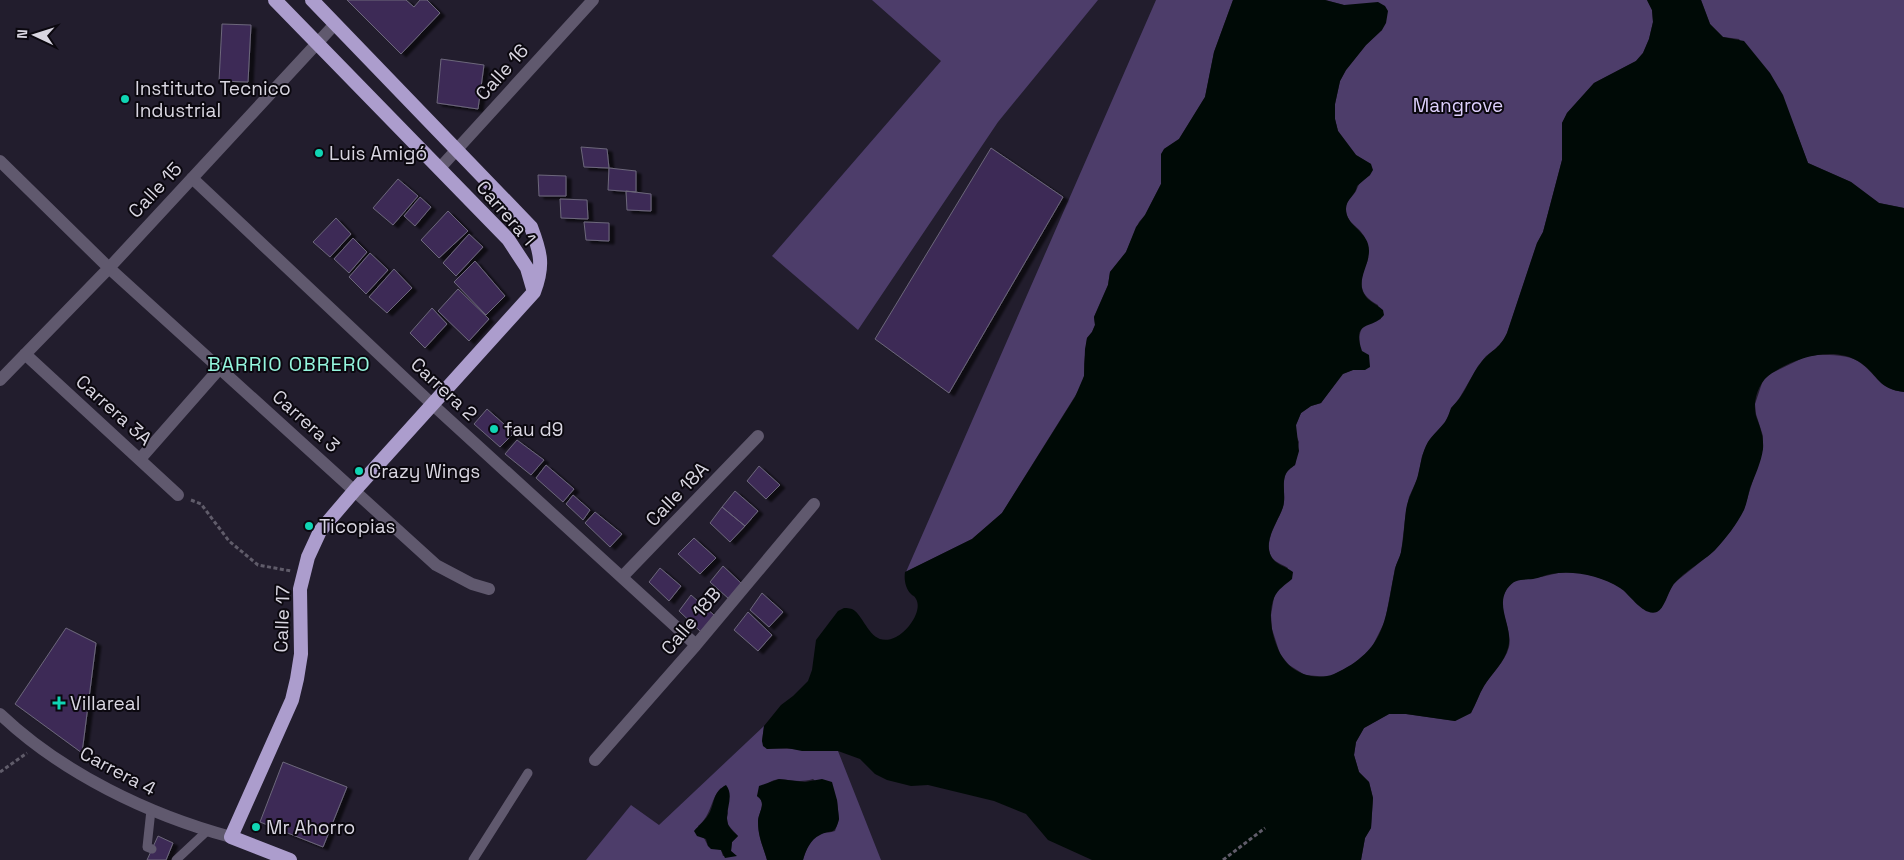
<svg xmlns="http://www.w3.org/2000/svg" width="1904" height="860" font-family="'Space Grotesk',sans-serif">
<defs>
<filter id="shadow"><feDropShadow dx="5" dy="3" stdDeviation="1" flood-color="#0009"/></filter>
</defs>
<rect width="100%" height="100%" fill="#221d2d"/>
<path fill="#4d3d6a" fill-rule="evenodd" d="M872,0H1098L998,122L858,330L772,256L941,61Z
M1156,0H1233L1214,52L1205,97L1179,139L1164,149L1161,184L1145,215L1139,222L1126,252L1110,272L1108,285L1094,317L1095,325L1092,332L1087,338L1084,364V376L1082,385L1002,513L972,539L906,572Z
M1325,0H1647L1652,10L1653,22L1649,39L1643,53L1636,61L1594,83L1567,113L1562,123V160L1543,232L1537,243L1507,333L1501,345L1486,356L1478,366L1460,397L1452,408L1445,422L1428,442L1422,456L1418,477L1409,497L1406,511L1401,553L1395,568L1385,621L1371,649L1352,665L1329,677L1305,675L1289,665L1280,654L1272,629L1271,615L1274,597L1288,568C1282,564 1273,562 1270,554C1265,538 1278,522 1283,507C1286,497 1282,485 1285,476C1287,470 1291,468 1295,465L1299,442L1296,435V425L1301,413L1311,406L1321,403L1342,374L1353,370H1365C1363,358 1353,333 1366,324C1370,322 1377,320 1381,319L1378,305C1363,297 1358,288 1364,270C1365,265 1369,261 1368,256C1367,250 1366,241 1364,236C1358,225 1345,223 1346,207C1347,199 1352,198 1356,191C1361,180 1360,182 1370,175L1371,164L1356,155L1338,131L1335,119V104L1340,81L1346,70L1366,45L1382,30L1344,5Z
M1701,0H1904V208L1879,203L1851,182L1808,163L1794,126L1739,39L1723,37L1710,24Z
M1817,355C1832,355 1850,354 1862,364C1879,378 1880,389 1904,392V860H1361L1365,838L1371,828L1373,798L1369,782L1359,772L1354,755L1356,742L1364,728L1389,714H1406L1455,721L1471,713C1476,704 1479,694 1484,686C1492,673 1505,662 1509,647C1513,629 1496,609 1505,592C1514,576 1519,581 1534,578C1546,577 1558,571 1571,572C1589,573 1614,581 1628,593C1633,597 1638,604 1643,609L1661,608L1673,584L1714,551L1731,531L1744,509L1763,448V436L1756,414L1755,404L1763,380L1772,373L1805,357Z
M764,726L762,741L767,749C791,748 814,751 838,751L881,860H803C806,850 811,836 823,833C827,832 830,833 835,831L839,819L837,800L813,779C787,787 776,766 757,796C767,803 759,811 758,821C758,838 763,845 767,860H586L631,805L659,825ZM721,788L728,813L727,818L728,825L738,836L732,842L731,851L736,856H723L721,850L708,846L698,826C712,815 710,799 721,788Z"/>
<path fill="#000a06" d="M1233,0H1325L1344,5L1378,2L1385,6L1388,11L1386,23L1382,30L1366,45L1346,70L1340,81L1335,104V119L1338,131L1356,155L1371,164L1373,170L1370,175L1357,186C1356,195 1346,199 1346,209C1346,225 1364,230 1368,244C1374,263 1351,282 1368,299C1372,303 1379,306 1383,310L1384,315C1373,330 1351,319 1362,351L1369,355L1370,367L1365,370H1353L1343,374L1321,403L1311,406L1301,413L1296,425L1299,451L1295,465C1291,468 1287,470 1285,476C1282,486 1286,497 1283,507C1278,522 1263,540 1271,556C1274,564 1287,567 1293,572L1292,579C1285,585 1278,589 1274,598C1266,617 1274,651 1289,665C1300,676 1320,680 1334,674C1387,650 1385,619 1395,569C1396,563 1400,558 1401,552C1404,538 1404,524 1406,510C1408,497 1415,487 1418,475C1421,463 1422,452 1428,442C1432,435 1440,429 1445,422C1448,418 1449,413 1451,408C1454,404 1458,401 1461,396C1468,386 1472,374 1480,364C1490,350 1499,350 1507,333L1537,243L1543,232L1562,160V123L1567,113L1594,83L1636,61L1643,53L1649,39L1653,22L1652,10L1647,0H1701L1710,24L1723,37L1744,41L1770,73L1783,95L1808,163L1851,182L1879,203L1904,208V392C1878,389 1879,376 1861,363C1835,345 1796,357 1772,373C1759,381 1752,400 1756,416C1760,427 1764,437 1763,449C1761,463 1755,475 1750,488C1748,495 1747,503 1744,510C1737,524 1726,538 1715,550C1704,561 1680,574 1672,587C1668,593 1664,609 1657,612C1643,617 1630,594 1620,588C1601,576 1574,570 1551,574C1545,575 1539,578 1533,579C1521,580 1515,578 1507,589C1495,607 1514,628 1508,648C1504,663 1492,673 1484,686C1479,694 1476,704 1471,713L1455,721L1406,714H1389L1364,728L1356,742L1354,755L1359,772L1369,782L1373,798L1371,828L1365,838L1361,860H1092L1048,840L1026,814L994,801L928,785L911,786L887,780L875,774L860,759L838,751H802L787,748L767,749L763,746L762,741L764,726L781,705L793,696L808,681L812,670L816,640L838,611L844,608C847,608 852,608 855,611C866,620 872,649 896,637C907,632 923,611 916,599C914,595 914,597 911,594C905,588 904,579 905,572L972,539L1002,513L1075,397L1084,376L1085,349L1087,338L1092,332L1095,325L1094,317L1108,285L1110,272L1126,252L1136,227L1145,215L1161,184V154L1164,149L1179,139L1205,97L1214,52Z
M779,779L805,782L822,779L832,782L837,800L839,819C835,836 831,829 820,835C810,840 806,850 803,860H767C763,846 758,837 758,821C759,811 767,803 757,796L759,786Z
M726,785C736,797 722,814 729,826C731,830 735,833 738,836L732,842L731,851L737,856L725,858L721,850L711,849L708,846L706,839L697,836L694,831C699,825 706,820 710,812C715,801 713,792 726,785Z"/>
<path fill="#3c2b57" stroke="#6d677b" filter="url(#shadow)" d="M347,0H406L414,7L420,0H427L440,13L401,54Z
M222,24L251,25L248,82L219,81Z
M441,59L484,65L478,109L437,103Z
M581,147L607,149L609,168L584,167Z
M991,148L1063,197L949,393L875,339Z
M609,168L636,171V192L608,190Z
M538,175L566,176V196H539Z
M398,179L418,196L393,225L373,208Z
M626,191L651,194V211L627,210Z
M420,197L431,207L415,226L404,216Z
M560,199L587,200L588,219L561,218Z
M448,211L468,231L439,258L421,240Z
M336,218L351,234L330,257L313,242Z
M584,222L609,223V241L586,240Z
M469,234L483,247L456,276L443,263Z
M353,238L367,252L349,273L334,259Z
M370,253L388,270L366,294L349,277Z
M475,261L505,296L486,315L454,282Z
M394,269L412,288L387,313L369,297Z
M458,289L489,319L469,341L438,311Z
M432,308L447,324L425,348L410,333Z
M487,409L514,433L500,447L474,424Z
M517,440L544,460L531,475L505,454Z
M546,465L574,489L563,502L536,478Z
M759,466L780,485L766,499L747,481Z
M735,491L758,511L745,526L722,507Z
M573,495L590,510L583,520L566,504Z
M722,507L745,526L730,542L710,523Z
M595,512L622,534L610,547L585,523Z
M694,538L716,558L700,574L678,554Z
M723,566L742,584L729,599L710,582Z
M660,568L681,586L669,601L649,582Z
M762,593L783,612L769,627L750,610Z
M691,595L714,615L701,632L679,611Z
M748,612L772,635L758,651L734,630Z
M66,628L96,643L82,753L15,704Z
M283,762L347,787L323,847L260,822Z
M158,836L173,843L166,860H147Z"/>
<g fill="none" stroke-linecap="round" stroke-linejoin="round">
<path stroke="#605c6a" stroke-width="3" stroke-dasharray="4 2.5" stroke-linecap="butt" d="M191,500L201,504L229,541L258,565L291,571
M0,772L27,753
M1223,860L1265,828"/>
<path stroke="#60596e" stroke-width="9" d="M151,810L147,847L152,849
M176,860L207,831
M473,860L528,773"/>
<path stroke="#60596e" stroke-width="12" d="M0,161L109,268L436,565L472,584L489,589
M439,169L593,0
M192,178L433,405L696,645
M25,354L178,495
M0,380L109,268L335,24
M140,459L220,368
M622,577L758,436
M595,760L696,645L814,504"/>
<path stroke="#60596e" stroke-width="12" d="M0,714C62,773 149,815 231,837"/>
<path stroke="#ac9dcd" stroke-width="14" d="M275,0L508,239L527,268L534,292
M290,860L231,837L292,700L297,679L301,654L300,589L308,557L320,531L355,490L534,292C544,266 541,253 531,227L312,0"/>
</g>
<g fill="#10d5b4" stroke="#0b080f" stroke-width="2">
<circle cx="125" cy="99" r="5"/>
<circle cx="319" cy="153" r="5"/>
<circle cx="494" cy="429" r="5"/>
<circle cx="359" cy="471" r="5"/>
<circle cx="309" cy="526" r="5"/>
<path d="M56.5 695.5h5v5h5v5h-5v5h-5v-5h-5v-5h5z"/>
<circle cx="256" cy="827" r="5"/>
</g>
<g text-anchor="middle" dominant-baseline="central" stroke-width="4" stroke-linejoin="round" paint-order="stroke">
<g font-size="19" fill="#d9d6e1" stroke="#0b080f">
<text transform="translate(502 72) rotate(-48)">Calle 16</text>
<text transform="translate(155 190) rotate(-47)">Calle 15</text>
<text transform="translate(506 213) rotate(49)">Carrera 1</text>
<text transform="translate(444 389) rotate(43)">Carrera 2</text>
<text transform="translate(114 410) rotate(42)">Carrera 3A</text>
<text transform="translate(306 421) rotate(42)">Carrera 3</text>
<text transform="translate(677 494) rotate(-46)">Calle 18A</text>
<text transform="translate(282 619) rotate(-88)">Calle 17</text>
<text transform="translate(691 621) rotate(-50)">Calle 18B</text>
<text transform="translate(118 771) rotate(28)">Carrera 4</text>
</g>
<g font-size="19" fill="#d9d6e1" stroke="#0b080f" text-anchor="start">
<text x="135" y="88">Instituto Tecnico<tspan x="135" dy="22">Industrial</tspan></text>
<text x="329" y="153">Luis Amigó</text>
<text x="504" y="429">fau d9</text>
<text x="369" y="471">Crazy Wings</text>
<text x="319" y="526">Ticopias</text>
<text x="70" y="703">Villareal</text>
<text x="266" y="827">Mr Ahorro</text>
</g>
<g font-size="19" fill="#ded0fd" stroke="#0b080f">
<text x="1458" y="105">Mangrove</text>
</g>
<g font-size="20" letter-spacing="1" fill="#95f7df" stroke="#0b080f">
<text x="289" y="364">BARRIO OBRERO</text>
</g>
</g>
<g transform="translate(35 35) rotate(274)" stroke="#0b080f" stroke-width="4" paint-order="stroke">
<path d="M0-4L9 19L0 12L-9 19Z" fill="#d9d6e1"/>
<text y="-8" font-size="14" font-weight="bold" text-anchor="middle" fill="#d9d6e1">N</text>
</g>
</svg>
